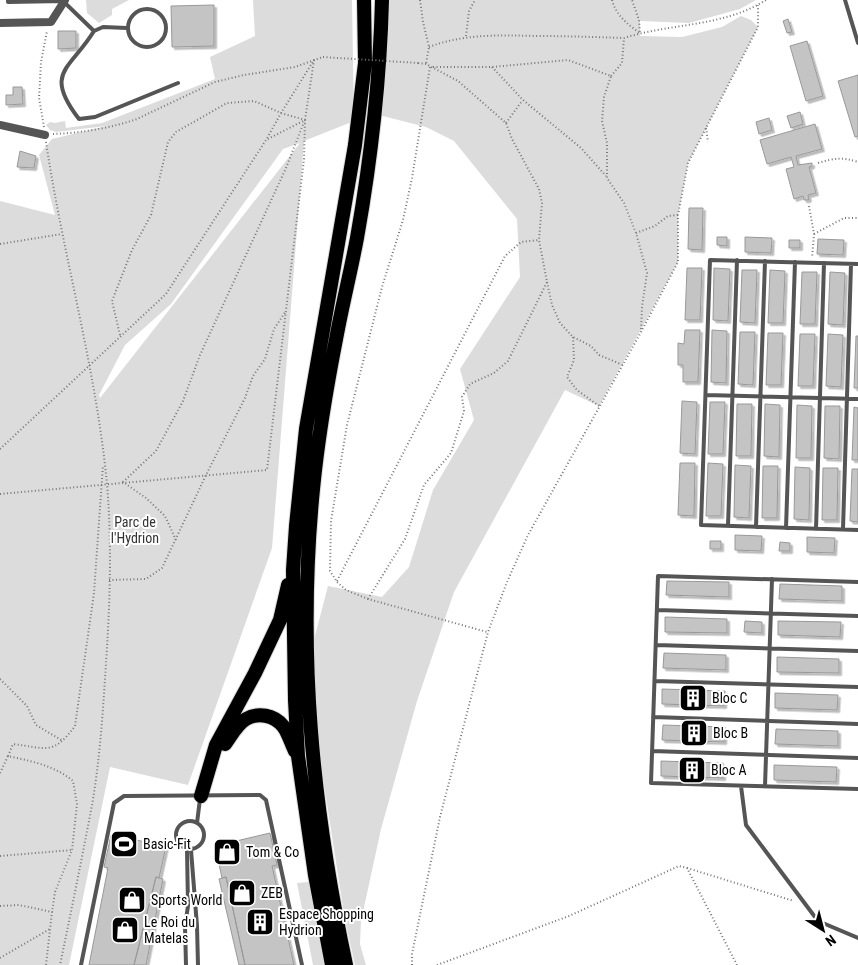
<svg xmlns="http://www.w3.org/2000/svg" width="858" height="965" font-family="'Roboto Condensed',sans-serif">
<defs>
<filter id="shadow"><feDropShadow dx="2.5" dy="2.5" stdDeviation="0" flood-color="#0004"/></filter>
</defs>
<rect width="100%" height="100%" fill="#fff"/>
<path fill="#dcdcdc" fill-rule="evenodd" d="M86,0H129L112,9V15L99,23L87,13Z
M253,0H352L354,121L304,141L272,548L188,785L110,767L69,965H0V201L55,215L39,155L52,139L106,126L56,132L50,130L46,125L50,122L55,123L65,121L66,128L102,123L215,79L210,57L255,36ZM300,143L100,398L99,395L125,345L171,304L283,149Z
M386,0H756L740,9L689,23L640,21V36L682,37L722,27L741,16L751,20L758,27L688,163L678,215V262L599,406L565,390L454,592L417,701L381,829L361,921L360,944L366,965H355L345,920L318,746L311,651L328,586L382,597L409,567L433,490L474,420L460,369L520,277L517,219L454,141L426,127L379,115Z
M309,882L325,965H313L297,883Z"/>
<path fill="#c4c4c4" stroke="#999" filter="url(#shadow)" d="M214,5V46L172,47L171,6Z
M788,19L792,32L787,33L783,21Z
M58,31H76V48L58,49Z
M807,41L823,96L806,101L790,46Z
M858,75V136L855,137L838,81Z
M13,87H22L23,104L6,105V95H13Z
M800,112L803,124L791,128L787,116Z
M769,118L772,130L759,134L756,122Z
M815,124L822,149L796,156L798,165L812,163V166L809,167L816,193L808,195L809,199L808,200H804L803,196L794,199L786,169L794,167L791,157L767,164L760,140Z
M20,151L36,156L34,168L17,167Z
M689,208H703L702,250L688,249Z
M717,237H727V246L717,245Z
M745,237L772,238L771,253L745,252Z
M818,239L844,240L843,255L817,254Z
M789,240H800V248H789Z
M687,268H702L700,320H685Z
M714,268L730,269L728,321L713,320Z
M742,270H757L755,323L740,322Z
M770,270L785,271L783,323H768Z
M802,272H817L815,324H800Z
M830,272L845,273L843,325L828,324Z
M685,330H700L698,382H683V365H678V343L684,344Z
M712,330L727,331L726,383L711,382Z
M740,332H755L753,385L738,384Z
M768,333H783L781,385H766Z
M800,334H815L813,386H798Z
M828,334L843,335L841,387L826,386Z
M856,336H858V388H854Z
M682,401L697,402L695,454L680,453Z
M710,402H725L723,454H708Z
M737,404H752L751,456H736Z
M765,404L780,405L779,457L764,456Z
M797,405L812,406L811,458H796Z
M825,406H840L839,459L824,458Z
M854,407L858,408V460H852Z
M680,463H695L694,516L678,515Z
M708,463L723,464L721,516H706Z
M735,465L751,466L749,518L734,517Z
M763,466H778L777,518H762Z
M795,467L810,468L809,520L794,519Z
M823,468H838L837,520H822Z
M852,469H858V522L850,521Z
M735,535L762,536L761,551L735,550Z
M807,537L835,538L834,553L807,552Z
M710,541H721V549H710Z
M780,542L790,543V551H779Z
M667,581L729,582V597L666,595Z
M780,584L842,586V601L779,599Z
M665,617L727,619V633L665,632Z
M745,621L762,622V633L744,632Z
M778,621L841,622L840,637L778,635Z
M664,653L726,655V670L663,668Z
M777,657L839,659V673L777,672Z
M662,689L725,691L724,706L662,704Z
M775,693L838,695L837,710L775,708Z
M663,725L725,727L724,742L662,740Z
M776,729L838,731V746L775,744Z
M661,761L723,763V778L661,776Z
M774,765L837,767L836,782L774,780Z
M270,833L277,865L272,866L294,965H245L226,877L222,878L215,846Z
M111,835L166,846L159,878L156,877L134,965H89L108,868L104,867Z
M156,877L163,879L146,965H134Z
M226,877L245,965H239L219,879Z"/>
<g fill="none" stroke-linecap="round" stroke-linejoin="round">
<g stroke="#dbdbdb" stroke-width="16">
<path id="highway" d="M225,744C231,736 237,724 246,719C258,712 274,715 283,726C288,732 291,743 295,751
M201,796L216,745L255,673L280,620L288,585
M332,965L315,875L298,756L295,700L293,570L296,526L306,429L355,145L365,63L364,0
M346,965C312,805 297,652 313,489C318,437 327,385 337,334C343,302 351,270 357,238C371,159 380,80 382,0"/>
</g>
<path stroke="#777" stroke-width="2" stroke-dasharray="1 2.5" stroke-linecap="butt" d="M420,0L423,22L429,47L426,64
M612,0C616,15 628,25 640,33L639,20L632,0
M466,36L469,11L475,0
M429,47C463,34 498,35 535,36C565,36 594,37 624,38C671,23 724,27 766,0
M430,67L412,178L403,220L382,287L347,425L331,521L330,571L337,582L346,590L368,599L487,632
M433,67H492L568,60L611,76L604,97L602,121L607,143V178L624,203L636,233L647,273L642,307L641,330
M492,67L523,100L581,148L606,176
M611,76L622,63L624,38
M506,123L522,101
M44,127L39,98L41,62L47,31
M706,128L708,142
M53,134C81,133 111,128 137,119L215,82L244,75L295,67L323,57
M46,142C63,256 96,368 107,484C112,543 110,604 106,663C103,710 100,759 92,805C82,858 71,912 60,965
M818,163C835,158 842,157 858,162
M809,206L814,234L812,258
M636,233L655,226L668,216L678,215
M814,234L844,218H857
M0,244L62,234
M547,282L552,305L560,323L573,337L591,346L599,355L623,365
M120,335L112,301L132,250L151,215L168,142L176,132L227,103L254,101L281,113L305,120
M573,337L574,360L567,377L577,390L599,406
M0,449L166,294L266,140L281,113L314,60L305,120L266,140
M0,494L267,470L304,159L305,120
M176,540L165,516L146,498L123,482L156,451L183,401L200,355L286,168L304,122
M109,580L146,579L162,568L206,475L245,398L253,376L265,359L274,329L286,311
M337,581L505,256L521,242L539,240
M368,599L405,539L424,485L451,453L464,411L462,397L470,384L494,373L508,361L547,282L539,240L542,203L539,189L512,139L506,123L458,81L426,64L418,63
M0,679L27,706L36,725L63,741
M8,756L13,744C46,748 53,756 75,726L94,593L103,465
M0,773L8,756C30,761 54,765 73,781L77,804L72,850L55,892L52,912
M0,856L72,850
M687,868L794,901
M0,906L19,905L52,912L46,965
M0,958L50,929
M412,965V954L440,817L488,632L507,582L528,535L641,332L678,262V215L688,163L758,27V5
M437,965L569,916L679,866L687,868L737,965"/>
<path stroke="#555" stroke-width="4" d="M8,0V2L63,1L94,31L103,27L127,28
M845,0L858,43
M128 28a19 19 0 1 1 38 0a19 19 0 1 1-38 0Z
M94,31C70,70 43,72 79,119L95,117L178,83
M858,264L710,260L701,525L858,530
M706,395L858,399
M728,526L737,260
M756,527L765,261
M786,528L795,262
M816,529L824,263
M843,529L851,264
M858,582L658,576L651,783L858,789
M657,610L858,616
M656,645L858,651
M655,681L858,687
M653,717L858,724
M652,751L858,758
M741,786L746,825L818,921L858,938
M765,786L772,579
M176 835a14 14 0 1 1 28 0a14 14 0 1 1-28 0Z
M197,823L200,799
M191,850L197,926L198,965
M81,965L114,803L124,796L260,795L266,800L302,965
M186,965L185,926L188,906L187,850"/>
<path stroke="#555" stroke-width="8" d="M0,23L51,22L65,0
M0,125L45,135"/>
<use href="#highway" stroke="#000" stroke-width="14"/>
<path stroke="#777" stroke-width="2" stroke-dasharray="1 2.5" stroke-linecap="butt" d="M323,57L418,63"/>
</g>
<defs>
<g id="building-square" transform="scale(1.4375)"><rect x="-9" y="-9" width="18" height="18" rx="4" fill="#000" stroke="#fff"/><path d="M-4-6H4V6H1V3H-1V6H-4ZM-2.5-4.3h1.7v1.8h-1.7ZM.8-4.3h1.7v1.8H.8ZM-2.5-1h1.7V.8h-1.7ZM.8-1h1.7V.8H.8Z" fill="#fff"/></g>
<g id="stadium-square" transform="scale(1.4375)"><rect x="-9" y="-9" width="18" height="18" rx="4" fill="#000" stroke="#fff"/><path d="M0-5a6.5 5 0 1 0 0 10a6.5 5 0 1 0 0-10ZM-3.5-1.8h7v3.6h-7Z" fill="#fff"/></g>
<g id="shop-square" transform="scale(1.4375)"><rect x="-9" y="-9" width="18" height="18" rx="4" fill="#000" stroke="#fff"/><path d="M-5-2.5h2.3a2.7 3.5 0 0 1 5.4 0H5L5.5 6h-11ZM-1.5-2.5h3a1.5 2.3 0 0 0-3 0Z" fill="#fff"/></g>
</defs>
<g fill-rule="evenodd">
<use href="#building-square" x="693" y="698"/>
<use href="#building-square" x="694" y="733"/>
<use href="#building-square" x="692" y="770"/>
<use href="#stadium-square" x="124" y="844"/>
<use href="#shop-square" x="227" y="852"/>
<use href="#shop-square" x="242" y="893"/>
<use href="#shop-square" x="132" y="900"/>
<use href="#building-square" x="260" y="922"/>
<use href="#shop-square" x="125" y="930"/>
</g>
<g text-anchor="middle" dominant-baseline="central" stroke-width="4" stroke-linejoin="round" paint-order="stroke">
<g font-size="14" fill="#333" stroke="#fff">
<text x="135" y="522">Parc de<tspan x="135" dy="16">l'Hydrion</tspan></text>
</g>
<g font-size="14" fill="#000" stroke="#fff" text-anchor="start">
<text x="712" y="698">Bloc C</text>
<text x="713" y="733">Bloc B</text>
<text x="711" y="770">Bloc A</text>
<text x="143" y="844">Basic-Fit</text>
<text x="246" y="852">Tom &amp; Co</text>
<text x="261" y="893">ZEB</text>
<text x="151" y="900">Sports World</text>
<text x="279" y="914">Espace Shopping<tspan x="279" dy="16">Hydrion</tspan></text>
<text x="144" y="922">Le Roi du<tspan x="144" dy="16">Matelas</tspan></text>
</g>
</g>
<g transform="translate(823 930) rotate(144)" stroke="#ffffff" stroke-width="4" paint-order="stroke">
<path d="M0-4L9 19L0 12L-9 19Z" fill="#000000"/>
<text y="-8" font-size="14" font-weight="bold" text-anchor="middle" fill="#000000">N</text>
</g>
</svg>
